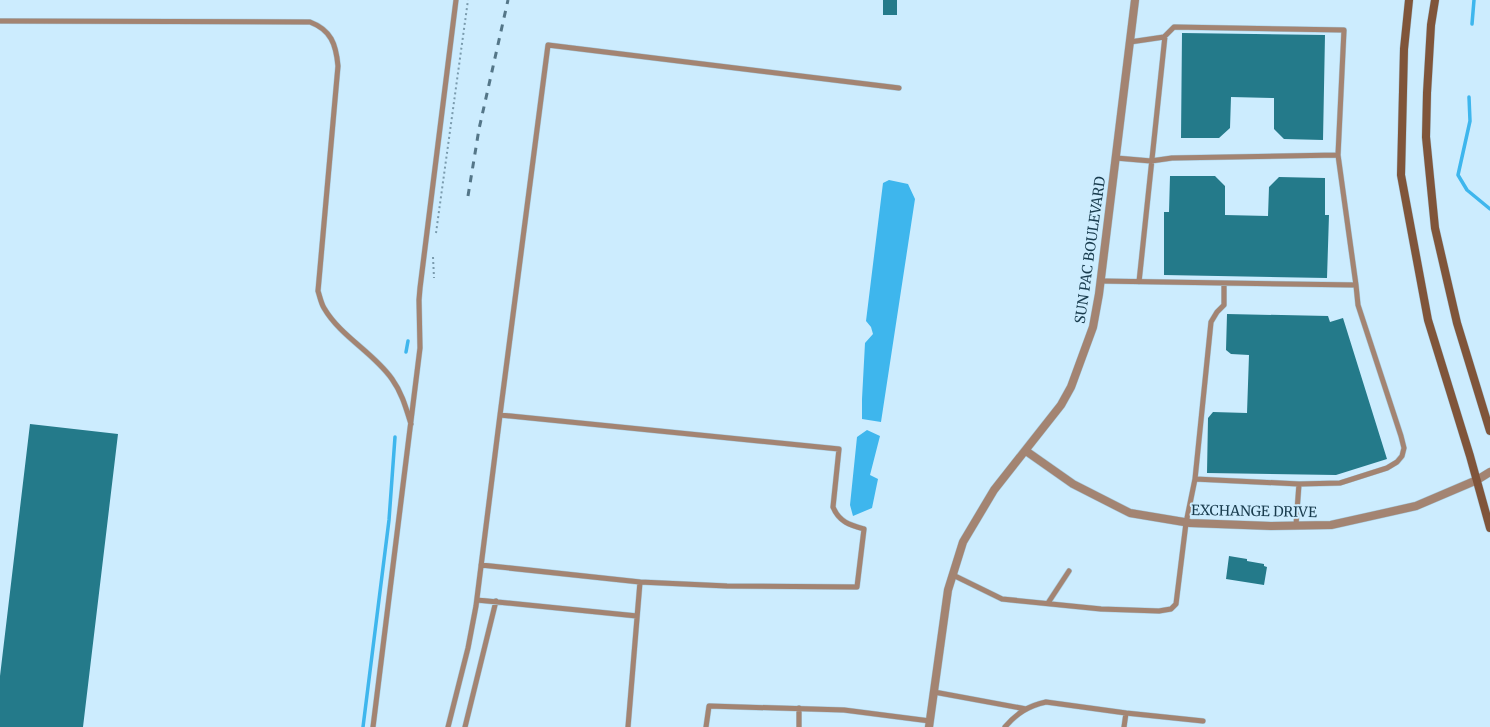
<svg xmlns="http://www.w3.org/2000/svg" width="1490" height="727" font-family="Merriweather,serif">
<rect width="100%" height="100%" fill="#ccecfe"/>
<path fill="#3eb6ed" d="M889,180L908,184L915,199L881,422L862,419V399L865,343L873,334L871,327L866,321L883,183Z
M867,430L880,436L870,475L878,479L872,508L853,516L850,505L857,437Z"/>
<g fill="none" stroke-linecap="round" stroke-linejoin="round">
<path stroke="#3eb6ed" stroke-width="3.5" d="M1472,24L1474,0
M1469,97L1470,121L1458,175L1467,190L1490,209
M406,352L408,341
M363,727L389,520L395,437"/>
</g>
<path fill="#247a8a" d="M883,0H897V15H883Z
M1182,33L1325,35L1323,140L1284,139L1274,129V98L1231,97L1230,128L1219,138H1181Z
M1170,176H1215L1225,186V215L1268,216L1269,187L1279,177L1325,178V215H1329L1327,278L1164,275V212H1169Z
M1227,314L1328,316L1330,322L1343,318L1387,459L1336,475L1207,473L1208,418L1213,412L1247,413L1249,355L1231,354L1226,350Z
M30,424L118,434L83,727H0V676Z
M1229,556L1247,559V561L1264,564V566L1267,567L1264,585L1226,579Z"/>
<g fill="none" stroke-linecap="round" stroke-linejoin="round">
<g stroke="#a8c9db" stroke-width="6">
<path id="service" d="M0,21L310,22C331,30 336,44 338,66L318,291C320,297 321,303 324,308C341,337 373,352 392,379C402,393 406,408 411,424
M1130,42L1164,37L1174,27L1344,30L1338,155L1356,285
M1116,158L1151,161L1172,158L1338,155
M1139,282L1165,36
M500,415L839,449L833,507C839,522 850,525 864,529L857,587L727,586L640,582L628,727
M1195,479L1211,322L1217,312L1224,305V283
M1296,525L1299,484
M481,565L640,582
M953,575L1002,599L1101,609L1159,611L1171,609L1176,604L1186,523L1195,479L1299,484L1340,483L1387,468L1397,462L1402,456L1404,448L1401,436L1358,305L1356,285L1101,281
M477,600L637,616
M1048,603L1069,571
M934,692L1026,709
M799,708V727
M1126,713L1203,721
M373,727L420,348L419,300L420,288L456,0
M448,727L468,648L476,606L500,415L548,45L899,88
M465,727L496,601
M706,727L709,706L844,710L930,721
M1005,727C1017,713 1028,706 1046,702L1126,713L1124,727"/>
</g>
<g stroke="#a8c9db" stroke-width="9">
<path id="minor" d="M1026,451L1073,484L1130,513L1190,523L1271,526L1331,525L1416,506L1477,480L1490,472
M929,727L948,590L963,542L994,490L1061,405L1071,387L1093,327L1099,294L1135,0"/>
</g>
<g stroke="#a8c9db" stroke-width="9">
<path id="secondary" d="M1409,0L1404,49L1401,175L1428,320L1470,456L1490,528
M1435,0L1431,25L1427,93L1426,137L1435,228L1457,323L1490,431"/>
</g>
<path stroke="#7a9bad" stroke-width="2" stroke-dasharray="2 3" stroke-linecap="butt" d="M436,233L468,0
M433,257L434,278"/>
<use href="#service" stroke="#a38472" stroke-width="5"/>
<use href="#minor" stroke="#a38472" stroke-width="8"/>
<use href="#secondary" stroke="#80553a" stroke-width="8"/>
<path stroke="#547688" stroke-width="3" stroke-dasharray="7 7" stroke-linecap="butt" d="M468,196L479,129L508,0"/>
</g>
<g text-anchor="middle" dominant-baseline="central" stroke-width="4" stroke-linejoin="round" paint-order="stroke">
<g font-size="14" fill="#183b4d" stroke="#ccecfe">
<text transform="translate(1090 250) rotate(-82)">SUN PAC BOULEVARD</text>
<text transform="translate(1254 511) rotate(1)">EXCHANGE DRIVE</text>
</g>
</g>
</svg>
